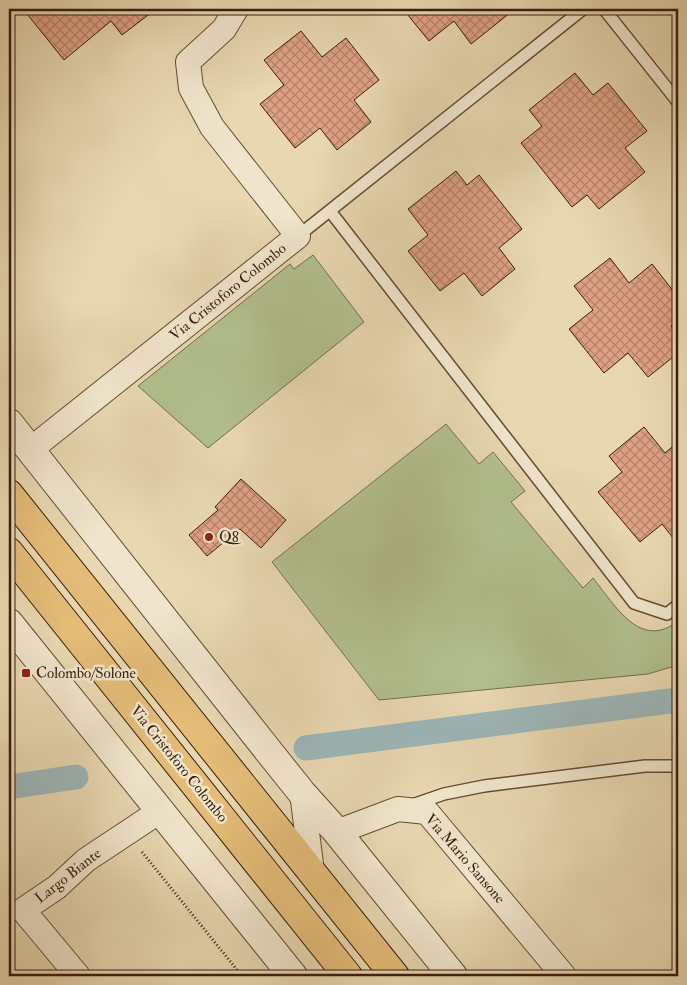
<svg xmlns="http://www.w3.org/2000/svg" width="687" height="985" font-family="'IM FELL Double Pica',serif">
<defs>
<pattern id="building-cross-hatch" width="8" height="8" patternUnits="userSpaceOnUse" patternTransform="scale(1.25)"><rect width="8" height="8" fill="#dea083"/><path d="M0 0l8 8M0 8l8-8" fill="none" stroke="#b5826a"/></pattern>
</defs>
<rect width="100%" height="100%" fill="#e8d7b1"/>
<filter id="stains"><feTurbulence type="fractalNoise" baseFrequency=".004" numOctaves="4"/><feColorMatrix values="0 0 0 0 .2 0 0 0 0 .09 0 0 0 0 .02 0 0 0 .5 -.17"/></filter>
<radialGradient id="worn" r=".72"><stop offset=".6" stop-color="#630" stop-opacity="0"/><stop offset="1" stop-color="#630" stop-opacity=".3"/></radialGradient>
<path fill="#b2bf8e" stroke="#766e4d" d="M313,255L364,322L208,448L138,386L290,264L294,269Z
M446,424L479,464L493,452L525,491L511,502L583,588L593,578C615,605 640,651 678,621V665L648,674L379,700L272,562Z"/>
<g fill="none" stroke-linecap="round" stroke-linejoin="round">
<path stroke="#9db6b8" stroke-width="25" d="M306,748L678,700
M9,787L76,777"/>
</g>
<path fill="url(#building-cross-hatch)" stroke="#391e0c" d="M23,9H156L122,35L111,21L64,60Z
M403,9H515L471,44L454,21L429,41Z
M301,31L322,57L346,38L379,80L354,100L371,122L337,150L320,128L295,148L260,104L284,85L264,60Z
M575,73L593,95L608,83L647,131L625,148L645,172L599,209L587,195L572,207L521,143L542,126L529,110Z
M456,171L467,185L479,175L522,229L499,248L515,269L482,296L464,273L440,291L408,251L428,235L408,209Z
M610,258L629,283L652,264L678,297V320L671,326L678,336V353L648,377L628,353L604,373L569,329L593,310L574,286Z
M644,427L665,453L678,442V544L662,524L640,542L598,492L622,472L609,456Z
M241,479L286,520L261,548L240,529L207,556L189,535L218,510L215,507Z"/>
<g fill="none" stroke-linecap="round" stroke-linejoin="round">
<g stroke="#654c35" stroke-width="14">
<path id="service" d="M604,9L678,102
M330,211L634,603L667,614L678,605
M298,236L583,9
M412,805L444,794L484,786L645,766H678"/>
</g>
<g stroke="#654c35" stroke-width="26">
<path id="minor" d="M30,450L298,236L212,127L191,88L188,62L224,29L236,9
M302,793L312,872
M337,832L398,809L427,812L564,976
M78,976L23,910L57,887L86,860L160,811"/>
</g>
<g stroke="#654c35" stroke-width="30">
<path id="tertiary" d="M9,423L270,753L302,793L337,832L453,976
M9,623L293,976"/>
</g>
<g stroke="#391e0c" stroke-width="30">
<path id="primary" d="M9,494L395,976
M9,552L348,976"/>
</g>
<path stroke="#391e0c" stroke-width="3" stroke-dasharray="1 2.5" stroke-linecap="butt" d="M142,852L242,976"/>
<use href="#service" stroke="#f0e5cc" stroke-width="11"/>
<use href="#minor" stroke="#f0e5cc" stroke-width="24"/>
<use href="#tertiary" stroke="#f0e5cc" stroke-width="28"/>
<use href="#primary" stroke="#e4bc78" stroke-width="28"/>
</g>
<g fill="#8f2418" stroke="#f0e5cc" stroke-width="2">
<circle cx="209" cy="537" r="5"/>
<rect x="21" y="668" width="10" height="10" rx="2.5"/>
</g>
<g text-anchor="middle" dominant-baseline="central" stroke-width="5" stroke-linejoin="round" paint-order="stroke">
<g font-size="15" fill="#391e0c" stroke="#f0e5cc">
<text transform="translate(228 292) rotate(-39)">Via Cristoforo Colombo</text>
<text transform="translate(179 764) rotate(51)">Via Cristoforo Colombo</text>
<text transform="translate(465 859) rotate(49)">Via Mario Sansone</text>
<text transform="translate(68 876) rotate(-38)">Largo Biante</text>
</g>
<g font-size="15" fill="#391e0c" stroke="#f0e5cc" text-anchor="start">
<text x="219" y="537">Q8</text>
<text x="36" y="673">Colombo/Solone</text>
</g>
</g>
<rect width="687" height="985" fill="none" stroke="#e8d7b1" stroke-width="30"/>
<rect x="10" y="10" width="667" height="965" fill="none" stroke="#391e0c" stroke-width="2.5"/>
<rect x="15" y="15" width="657" height="955" fill="none" stroke="#391e0c"/>
<rect width="100%" height="100%" filter="url(#stains)"/>
<rect width="100%" height="100%" fill="url(#worn)"/>
</svg>
